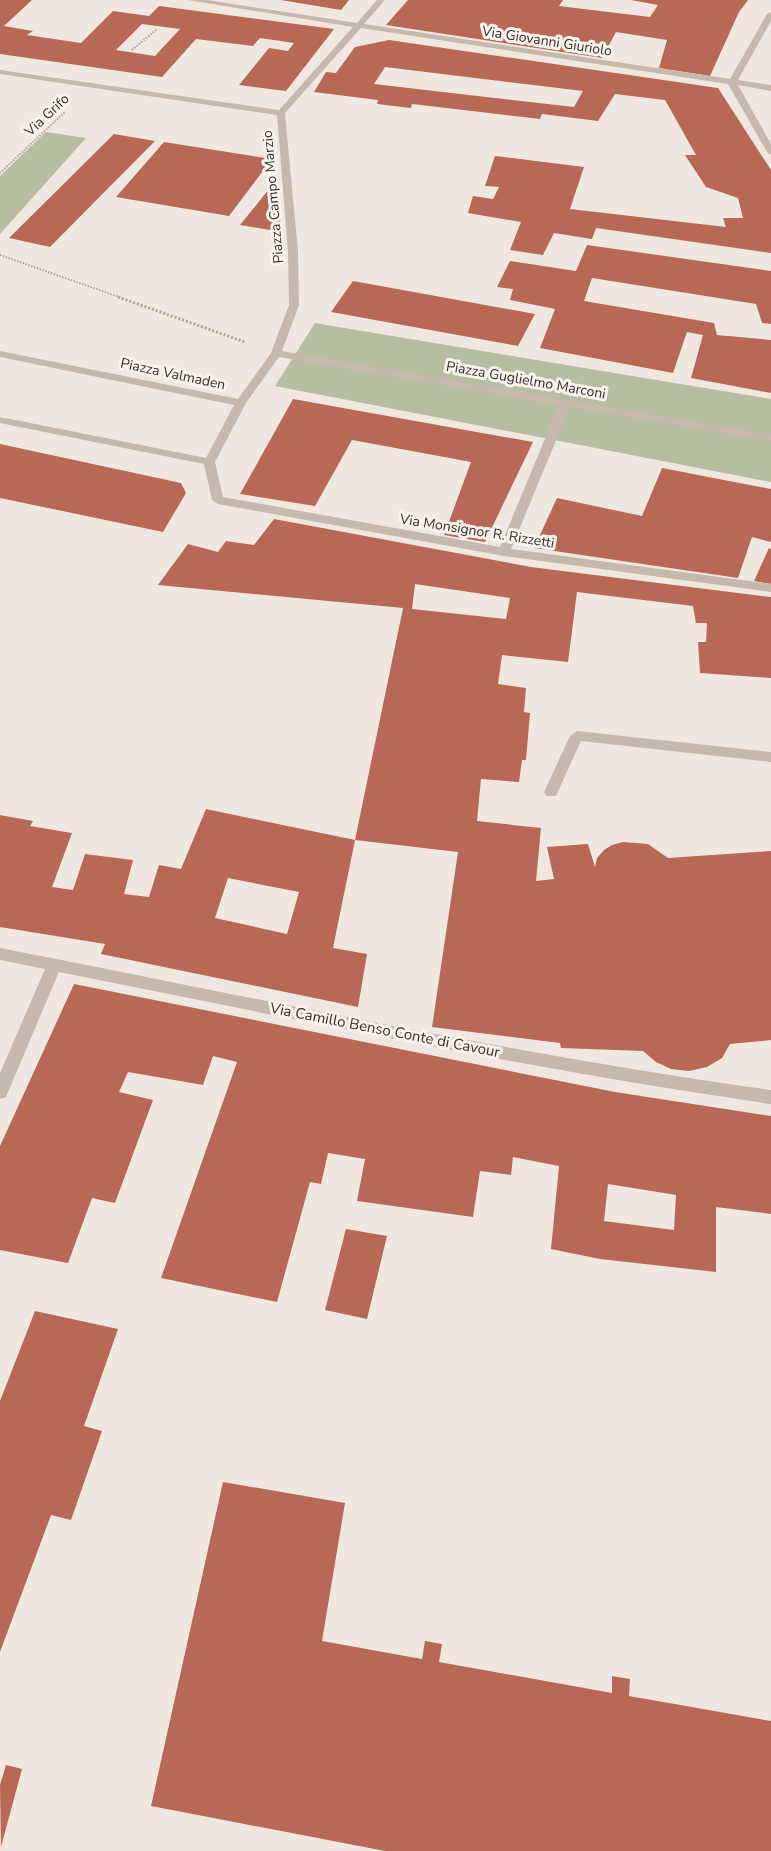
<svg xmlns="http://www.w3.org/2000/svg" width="771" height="1851" font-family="'Nunito Sans',sans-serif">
<rect width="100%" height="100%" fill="#f0e8e0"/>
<path fill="#b6bea1" d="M46,132L86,138L0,234V176Z
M315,323L771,399V482L275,386Z"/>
<path fill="#b86956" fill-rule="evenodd" d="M0,0H32L4,26L33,31L27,35L81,43L113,11L149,16L159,6L334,29L286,91L239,85L269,48L288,51L294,43L260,38L253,46L196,39L162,77L0,54ZM142,24L180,29L155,56L116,50Z
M281,0H349L341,10Z
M408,0H563L559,6L650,17L658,5L631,0H748L739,12L710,76L659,68L667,40L616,32L602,58L386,25Z
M389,40L718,88L771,170V253L596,228L592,239L554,233L543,255L510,250L521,222L468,213L473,196L493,199L499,187L485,186L495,156L584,167L570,209L726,227L723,218H743L738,198L706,187L685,155H696L665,100L615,94L598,121L542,114L540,119L412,104L411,108L377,104L378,100L314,92L326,72L336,73L355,47ZM385,67L583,91L574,107L374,84Z
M114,134L155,141L50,247L9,238Z
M164,142L272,159L229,216L116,197Z
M274,183L282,232L240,225Z
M587,245L771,271V324L762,323L756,304L592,278L584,301L714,323L717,335L771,340V393L691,378L703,335L687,332L673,373L540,348L555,309L510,300L513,289L497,287L510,261L576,271Z
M353,281L535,314L518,346L331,312Z
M293,399L533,442L485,542L444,535L471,462L352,440L315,506L240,494Z
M0,444L181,483L186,493L163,532L0,498Z
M662,468L771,489V542L752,537L738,578L534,548L557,498L642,516Z
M274,519L531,567L771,597V678L700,673L698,642H706L707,623H696L693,606L577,592L568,662L502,655L498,684L526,688L524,712L530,713L526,760H522L519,782L481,779L477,821L541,828L536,881L554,879L547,847L588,844L595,867L597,858L604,850L612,845L623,842L648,844L668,858L771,851V1040L730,1044L722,1058L707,1067L689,1071L671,1069L656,1062L643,1051L561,1048L560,1043L432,1027L458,852L355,840L333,948L367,954L358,1007L101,954L105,944L0,927V815L33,821L30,826L72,833L52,887L73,890L85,854L133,860L124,894L149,897L159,865L181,869L206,809L355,840L403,608L158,585L188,544L218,552L226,541L254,545ZM415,584L510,598L506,619L412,609ZM228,878L299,892L287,934L215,918Z
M769,548L771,549V584L754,581Z
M74,984L615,1092L771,1116V1214L716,1207V1272L600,1259L551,1249L559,1166L513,1157L511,1175L480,1171L473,1217L357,1201L365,1159L328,1153L321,1184L310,1182L277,1302L161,1278L237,1062L213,1056L203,1085L128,1072L119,1092L153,1100L115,1203L92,1198L68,1263L0,1250V1146ZM608,1184L676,1195L674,1230L604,1221Z
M346,1229L387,1236L367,1319L325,1310Z
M35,1311L118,1329L84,1426L102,1431L71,1520L51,1515L0,1652V1401Z
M223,1482L345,1503L322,1641L422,1659L425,1641L442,1644L439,1662L612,1693V1676L630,1679L629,1696L771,1721V1851H385L151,1806Z
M6,1765L22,1769L1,1847L0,1785Z"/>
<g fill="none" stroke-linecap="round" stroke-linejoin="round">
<path stroke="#b3a297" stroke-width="2" stroke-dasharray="1.5 1.5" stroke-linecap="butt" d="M132,50L157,29
M0,173L65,112
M0,255L122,298"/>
<path stroke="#b3a297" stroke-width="3" stroke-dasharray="2 2" stroke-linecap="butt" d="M118,297L245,342"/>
<path fill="#c7b8ad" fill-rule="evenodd" d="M188,0H207L357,23L377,0H385L364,24L730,79L767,14L771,12V21L738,80L771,85V91L738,85L771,144V155L767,152L728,84L361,28L285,113L298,252L299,305L282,351L771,435V441L570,407L511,549L771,584V592L504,556L218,504L212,500L204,464L0,423V417L206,458L234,405L0,357V351L238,399L271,353L289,305L288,252L277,115L0,74V70L279,110L353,27ZM279,357L559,405L500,547L223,497L215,462L246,403Z
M577,731L771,752V762L581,741L556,796H546L544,792L570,736Z
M0,948C256,998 512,1054 771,1090V1104C532,1070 296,1019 59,972L8,1092L6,1097L0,1099V1073L45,969L0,960Z"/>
</g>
<g text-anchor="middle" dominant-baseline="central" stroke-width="6" stroke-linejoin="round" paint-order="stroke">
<g font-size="14" fill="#372e2b" stroke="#f8f2ec">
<text transform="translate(547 41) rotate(9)">Via Giovanni Giuriolo</text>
<text transform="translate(47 115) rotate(-43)">Via Grifo</text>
<text transform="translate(273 197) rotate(-95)">Piazza Campo Marzio</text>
<text transform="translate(173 374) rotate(12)">Piazza Valmaden</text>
<text transform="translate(526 380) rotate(10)">Piazza Guglielmo Marconi</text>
<text transform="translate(477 531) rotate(9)">Via Monsignor R. Rizzetti</text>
</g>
<g font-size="15" fill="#372e2b" stroke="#f8f2ec">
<text transform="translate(385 1030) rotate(11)">Via Camillo Benso Conte di Cavour</text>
</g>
</g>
</svg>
